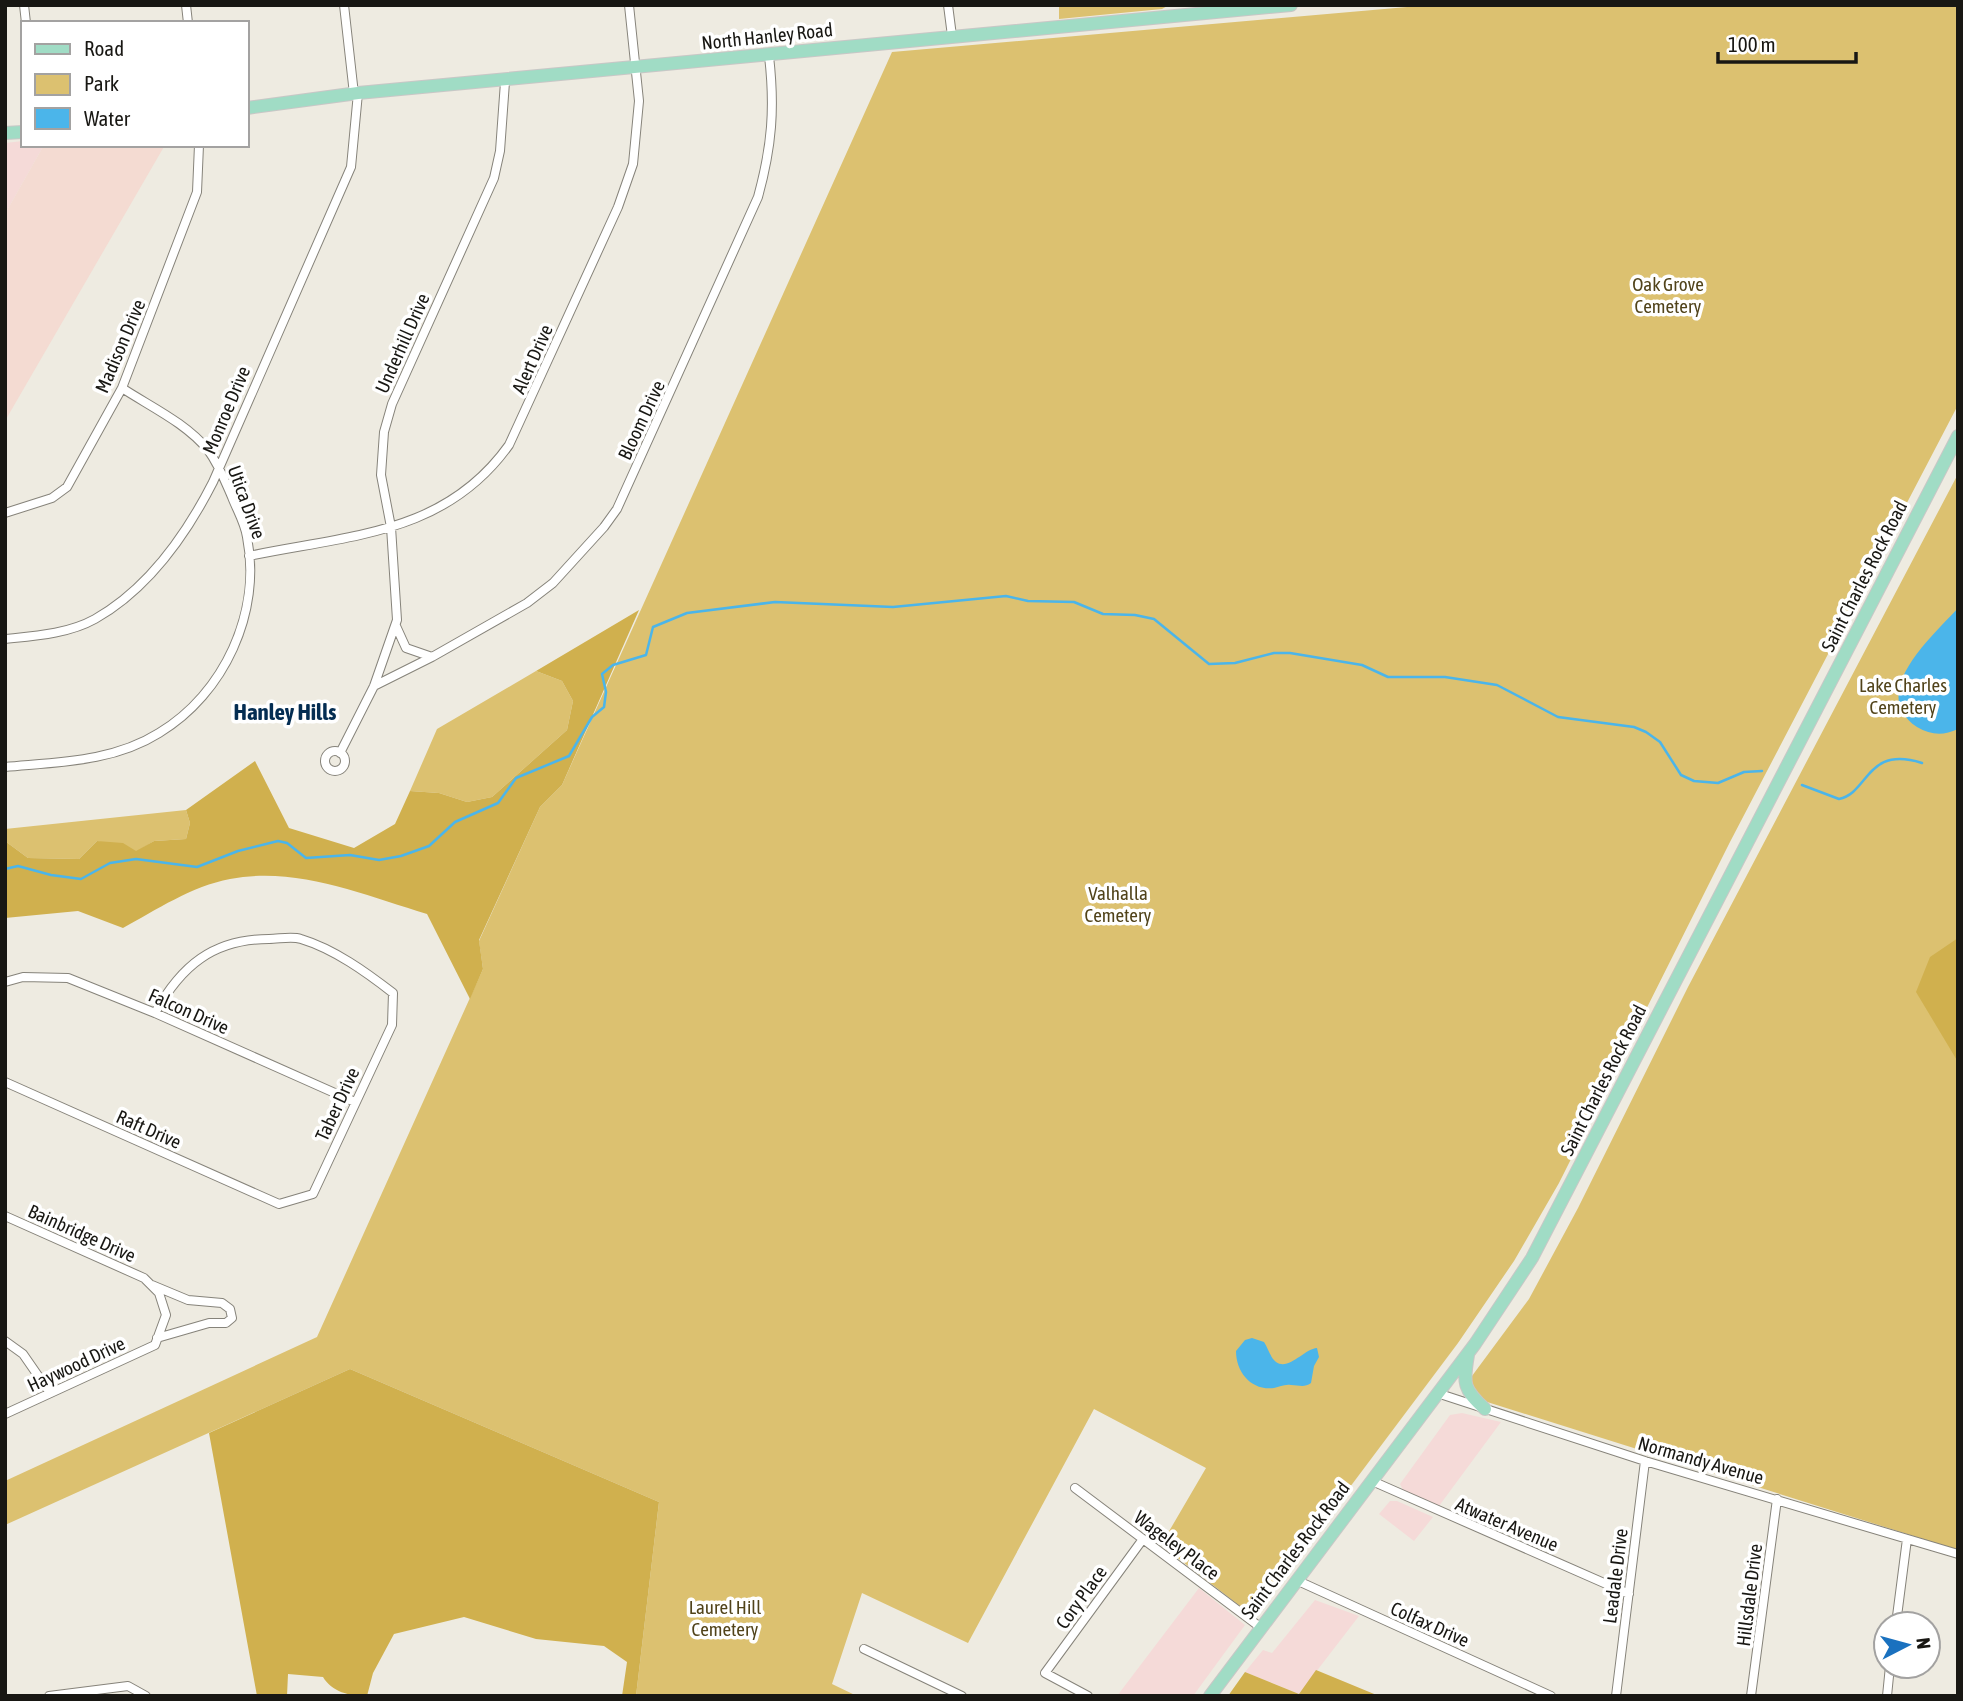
<svg xmlns="http://www.w3.org/2000/svg" width="1963" height="1701" font-family="'Asap Condensed',sans-serif">
<rect width="100%" height="100%" fill="#eeebe1"/>
<path fill="#f5dad8" d="M23,141V145H44L5,214V143Z
M1462,1413L1501,1422L1439,1506L1403,1490L1400,1484L1450,1415Z
M1390,1501H1397L1433,1517L1414,1541L1379,1514Z
M1199,1588L1245,1625L1193,1696H1117Z
M1315,1600L1359,1616L1299,1694L1245,1672L1263,1650L1272,1653Z"/>
<path fill="#f4dbd2" d="M44,145H165L5,421V214Z"/>
<path fill="#dcc170" d="M1059,5H1169L1162,9L1059,19Z
M1430,5H1958V405L1730,842L1559,1183L1514,1261L1458,1343L1257,1611L1249,1613L1161,1545L1206,1468L1094,1409L968,1643L862,1593L832,1684L857,1696H636L659,1502L350,1369L5,1525V1481L317,1337L483,969L479,941L540,807L562,785L892,52Z
M1958,474V1550L1484,1401L1477,1397L1469,1380L1529,1299L1578,1208L1688,987Z
M536,671L562,681L573,701L567,730L492,797L467,802L439,793L410,791L437,729Z
M186,810L190,823L186,839L154,841L136,852L97,841L79,859L28,858L5,841V829Z"/>
<path fill="#d0b04e" d="M639,610L562,785L540,807L479,940L483,969L470,999L427,914C364,895 297,866 230,879C192,886 156,910 123,928L78,911L5,918V841L28,858L79,859L97,841L123,843L136,851L154,841L186,839L190,823L186,810L255,761L289,828L354,848L395,824L410,791L439,793L467,802L492,797L567,730L573,701L562,681L536,671Z
M1958,938V1062L1916,992L1930,957Z
M350,1369L659,1502L636,1696H622L627,1662L604,1646L536,1639L464,1617L394,1634L373,1673L367,1696C349,1696 332,1692 323,1677L288,1674L287,1696H257L209,1433Z
M1316,1670L1379,1696H1228L1245,1672L1299,1694Z"/>
<path fill="#4bb5ea" d="M1958,608V729C1943,736 1931,735 1917,727C1866,693 1934,635 1958,608Z
M1252,1338L1264,1342C1268,1348 1270,1357 1276,1362C1289,1371 1304,1349 1317,1348L1319,1357L1314,1366L1311,1383C1304,1388 1299,1385 1291,1385C1284,1384 1280,1387 1274,1388C1252,1391 1236,1373 1236,1351L1245,1340Z"/>
<g fill="none" stroke-linecap="round" stroke-linejoin="round">
<path stroke="#4bb5ea" stroke-width="2.5" d="M1802,785L1839,799C1869,793 1866,745 1922,763
M5,869L18,866L51,875L81,879L110,863L136,859L197,867L238,851L278,841L287,843L306,858L350,855L379,860L401,856L429,846L455,822L498,803L516,778L569,756L592,717L604,707L606,692L602,674L613,665L646,655L653,627L687,613L775,602L893,607L1006,596L1028,601L1074,602L1103,614L1135,615L1154,619L1209,664L1235,663L1274,653H1290L1362,665L1388,677H1445L1497,685L1558,717L1634,727L1646,732L1660,742L1681,775L1694,781L1718,783L1744,772L1762,771"/>
<g stroke="#86837a" stroke-width="10">
<path id="minor" d="M24,5L26,23
M186,5L188,23
M344,5L354,94
M948,5L952,36
M5,513L52,498L67,487L122,388L197,192L199,145
M249,556C349,535 445,535 509,445L618,207L633,164L639,101L629,5
M396,626L406,648L432,657
M5,639C34,636 68,634 95,619C148,589 186,535 213,482L351,167L358,93
M374,686L432,657L527,603L553,583L604,527L617,509L758,197C772,146 775,108 769,56
M325 761a10 10 0 1 1 20 0a10 10 0 1 1-20 0Z
M340,753L374,686L397,620L391,527L381,475L384,432L392,404L494,178L500,151L505,82
M5,767C58,762 113,762 159,733C224,694 262,612 247,537C245,523 237,510 232,497C225,481 219,465 208,450C186,423 151,407 122,388
M5,982L23,977L68,978L155,1013L355,1102
M5,1082L279,1204L313,1194L392,1025L393,993C366,972 334,949 301,939C292,936 279,939 269,939C213,939 181,966 155,1013
M5,1216L144,1278L159,1293L166,1315L155,1345L5,1414
M152,1285L188,1300L222,1303L230,1309L232,1318L226,1323H209L157,1338
M5,1341L23,1354L50,1393
M1437,1393L1645,1461L1958,1554
M1372,1481L1629,1594
M1075,1488L1260,1627
M1296,1580L1551,1696
M1896,1624L1907,1539
M864,1649L962,1696
M49,1696L128,1686L146,1696
M1088,1696L1045,1673L1143,1539
M1616,1696L1645,1461
M1751,1696L1777,1499
M1887,1696L1890,1666"/>
</g>
<g stroke="#c8c7c6" stroke-width="14">
<path id="primary" d="M247,108L358,93L1291,5
M5,133L23,132
M1468,1355C1463,1384 1463,1389 1485,1409
M1210,1696L1475,1344L1532,1258L1958,436"/>
</g>
<use href="#minor" stroke="#fff" stroke-width="8"/>
<use href="#primary" stroke="#a0dcc5" stroke-width="12"/>
</g>
<g text-anchor="middle" dominant-baseline="central" stroke-width="7" stroke-linejoin="round" paint-order="stroke">
<g font-size="19" fill="#181713" stroke="#fff">
<text transform="translate(767 36) rotate(-6)">North Hanley Road</text>
<text transform="translate(402 343) rotate(-66)">Underhill Drive</text>
<text transform="translate(120 346) rotate(-67)">Madison Drive</text>
<text transform="translate(532 359) rotate(-66)">Alert Drive</text>
<text transform="translate(226 410) rotate(-67)">Monroe Drive</text>
<text transform="translate(641 420) rotate(-65)">Bloom Drive</text>
<text transform="translate(247 502) rotate(70)">Utica Drive</text>
<text transform="translate(1864 576) rotate(-63)">Saint Charles Rock Road</text>
<text transform="translate(189 1011) rotate(24)">Falcon Drive</text>
<text transform="translate(1603 1080) rotate(-63)">Saint Charles Rock Road</text>
<text transform="translate(337 1104) rotate(-65)">Taber Drive</text>
<text transform="translate(149 1129) rotate(24)">Raft Drive</text>
<text transform="translate(82 1233) rotate(24)">Bainbridge Drive</text>
<text transform="translate(76 1364) rotate(-25)">Haywood Drive</text>
<text transform="translate(1701 1460) rotate(16)">Normandy Avenue</text>
<text transform="translate(1507 1524) rotate(23)">Atwater Avenue</text>
<text transform="translate(1177 1545) rotate(37)">Wageley Place</text>
<text transform="translate(1295 1550) rotate(-53)">Saint Charles Rock Road</text>
<text transform="translate(1615 1576) rotate(-83)">Leadale Drive</text>
<text transform="translate(1749 1595) rotate(-83)">Hillsdale Drive</text>
<text transform="translate(1081 1597) rotate(-54)">Cory Place</text>
<text transform="translate(1430 1624) rotate(24)">Colfax Drive</text>
</g>
<g font-size="19" fill="#51431a" stroke="#fff">
<text x="1668" y="284">Oak Grove<tspan x="1668" dy="22">Cemetery</tspan></text>
<text x="1903" y="685">Lake Charles<tspan x="1903" dy="22">Cemetery</tspan></text>
<text x="1118" y="893">Valhalla<tspan x="1118" dy="22">Cemetery</tspan></text>
<text x="725" y="1607">Laurel Hill<tspan x="725" dy="22">Cemetery</tspan></text>
</g>
<g font-size="23" font-weight="bold" fill="#042d52" stroke="#fff">
<text x="285" y="712">Hanley Hills</text>
</g>
</g>
<rect width="1963" height="1701" fill="none" stroke="#181713" stroke-width="14"/>
<rect x="21" y="21" width="228" height="126" fill="#ffffff" stroke="#a3a2a1" stroke-width="2"/>
<rect x="35" y="44" width="35" height="10" fill="#a0dcc5" stroke="#a3a2a1" stroke-width="2"/>
<text x="84" y="56" font-size="21" fill="#181713">Road</text>
<rect x="35" y="74" width="35" height="21" fill="#dcc170" stroke="#a3a2a1" stroke-width="2"/>
<text x="84" y="91" font-size="21" fill="#181713">Park</text>
<rect x="35" y="108" width="35" height="21" fill="#4bb5ea" stroke="#a3a2a1" stroke-width="2"/>
<text x="84" y="126" font-size="21" fill="#181713">Water</text>
<g transform="translate(1907 1645) rotate(84)"><circle r="33" fill="#ffffff" stroke="#a3a2a1" stroke-width="2"/>
<path d="M0-5L12 26L0 18L-12 26Z" fill="#1a71bf"/>
<text y="-10" font-size="19" font-weight="bold" text-anchor="middle" fill="#181713">N</text>
</g>
<path d="M1718 52v10h138v-10" fill="none" stroke="#181713" stroke-width="3.5"/>
<text x="1728" y="52" font-size="21" fill="#181713" stroke="#ffffff" stroke-width="5" paint-order="stroke">100 m</text>
</svg>
